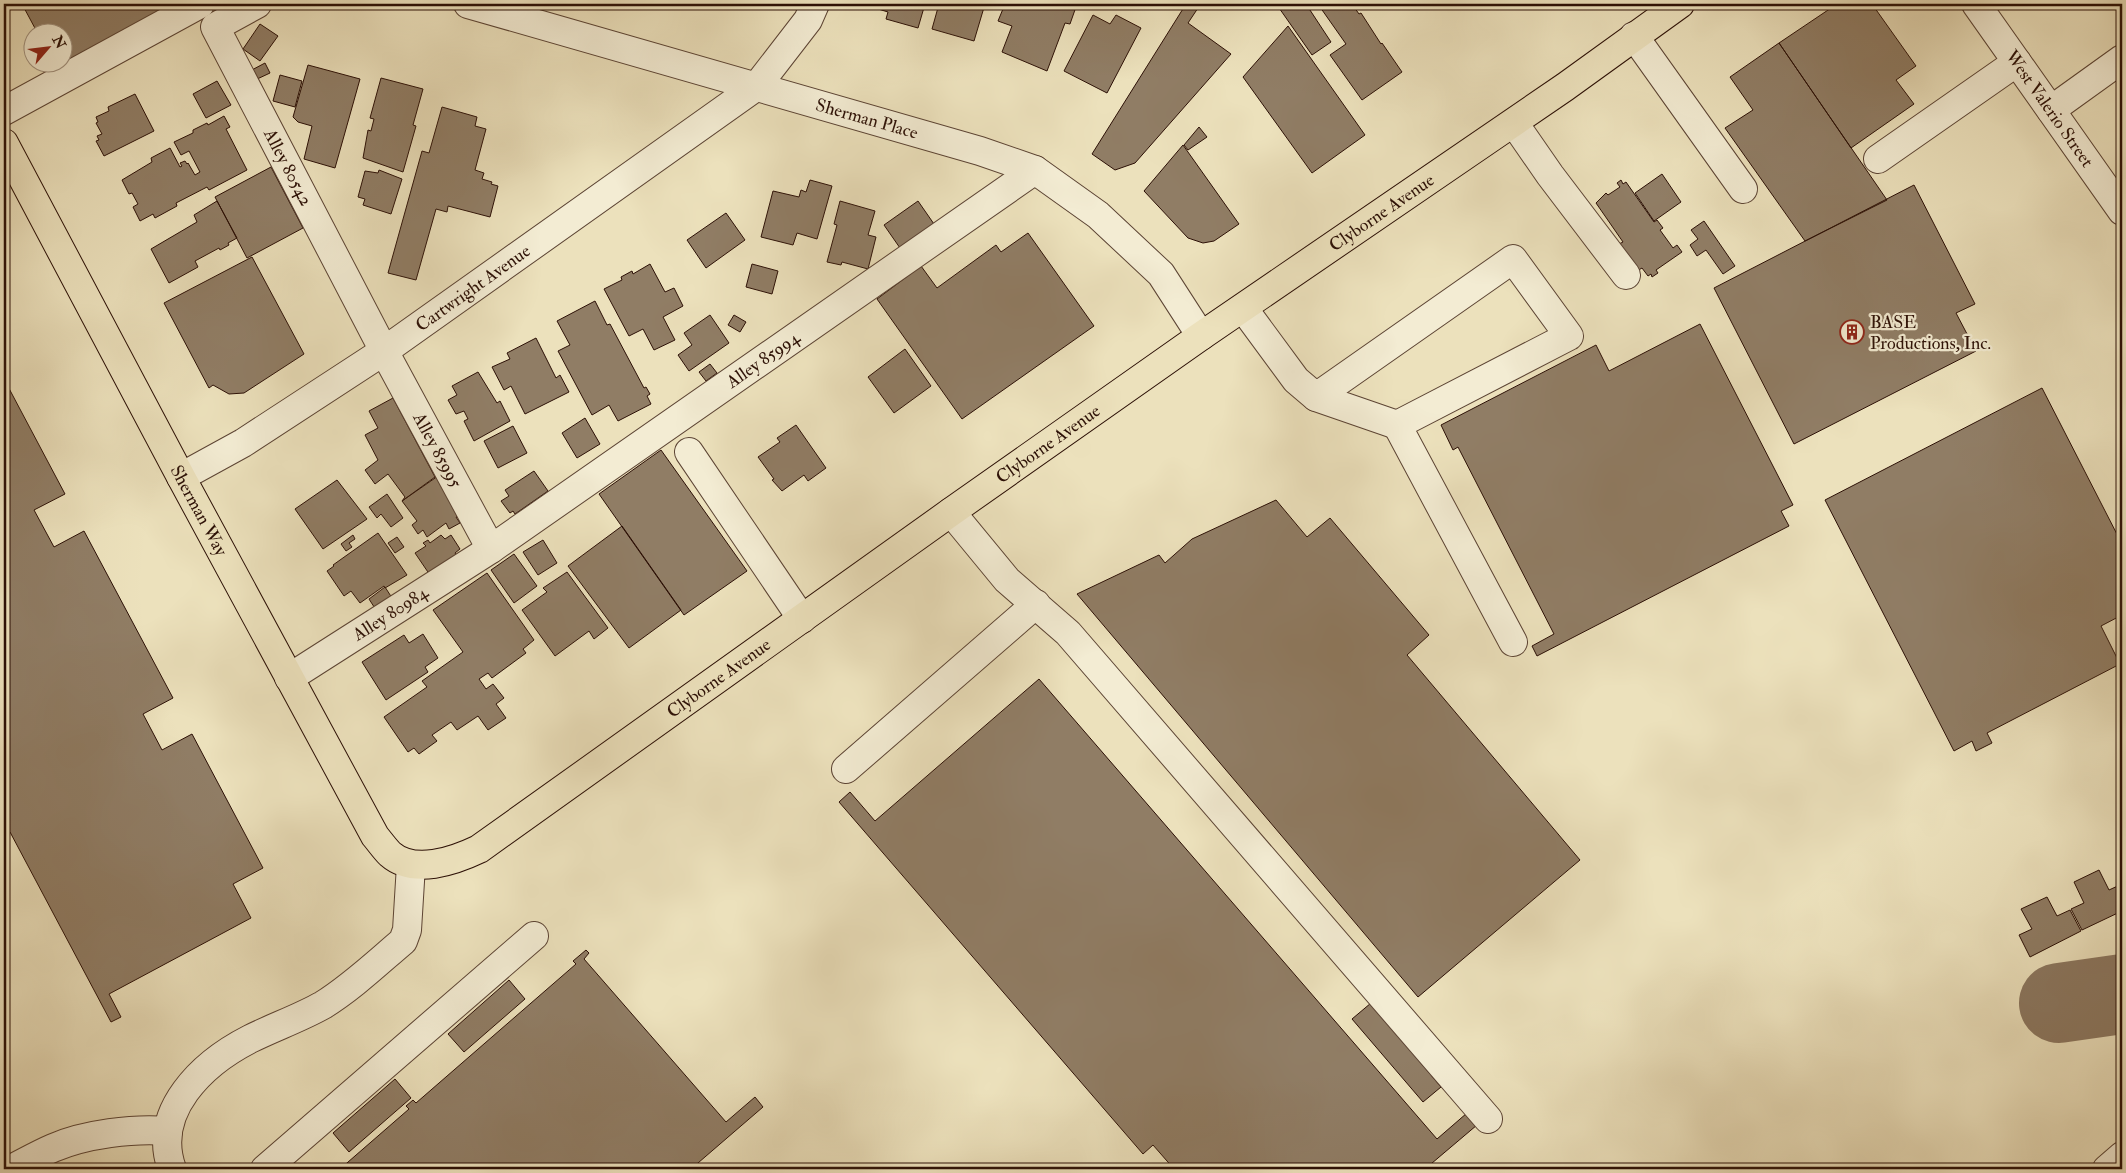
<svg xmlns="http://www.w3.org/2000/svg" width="2126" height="1173" font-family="'IM FELL Double Pica',serif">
<rect width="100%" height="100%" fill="#ece1bc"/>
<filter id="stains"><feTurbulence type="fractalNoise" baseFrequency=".004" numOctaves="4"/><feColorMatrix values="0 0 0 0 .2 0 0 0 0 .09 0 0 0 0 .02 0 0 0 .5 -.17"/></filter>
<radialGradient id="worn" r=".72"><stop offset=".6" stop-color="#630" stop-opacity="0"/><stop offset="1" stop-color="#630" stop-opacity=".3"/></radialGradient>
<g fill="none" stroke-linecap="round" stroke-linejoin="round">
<path stroke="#8c7861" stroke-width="80" d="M2059,1003L2122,994"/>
</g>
<path fill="#907d65" stroke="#2c1006" d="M22,4H185L58,72L53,62H62V32H37Z
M876,4H925L918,28L886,19L888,12L875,8Z
M939,4H985L974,41L932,29Z
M1005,4H1077L1070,24L1065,23L1047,71L1002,52L1012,26L998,21Z
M1186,4L1200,5L1188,23L1231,54L1135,163L1115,170L1092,154Z
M1279,4H1306L1331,42L1312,55L1277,5Z
M1325,4H1352L1359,14L1361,13L1381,44L1382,43L1402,72L1362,100L1330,55L1346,44L1320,7Z
M1837,4H1872L1916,66L1896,80L1914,104L1851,148L1779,43Z
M1093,15L1110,24L1116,15L1141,28L1107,93L1064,71Z
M260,24L278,36L260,61L243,49Z
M1288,26L1365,135L1312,173L1243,77Z
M1779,43L1887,200L1805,241L1725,128L1753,110L1730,77Z
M265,63L270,73L255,80L250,71Z
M308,65L360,79L335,168L304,159L312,126L298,122L293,117Z
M280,75L302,81L295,107L273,101Z
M381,78L423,89L413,125L416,126L403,172L363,158L368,130L371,131L374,119L370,118Z
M217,81L231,105L206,118L193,94Z
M135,94L154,131L104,156L96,141L99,140L97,136L102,134L96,123L98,122L96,117L109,111L108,107Z
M442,107L477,117L475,126L486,129L475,170L484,173L482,179L492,182L491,184L498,186L490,217L448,206L447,212L436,209L416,280L388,273L422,151L429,153Z
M224,116L230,127L226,129L247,170L209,190L207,187L176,203L177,206L155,218L153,214L140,221L133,207L138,204L132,193L129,194L122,180L152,162L151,158L170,148L180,167L182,166L180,163L185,161L187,164L188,163L195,175L200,172L189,151L181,155L174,142L193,133V130L207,123L208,125Z
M1199,127L1207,137L1188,150L1184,145Z
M1183,145L1239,224L1214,241L1203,243L1188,238L1144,191Z
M271,167L303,228L247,258L215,197Z
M379,170L402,179L391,214L363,205L365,199L358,197L365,171L378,173Z
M1662,174L1681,202L1654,221L1635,193Z
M810,180L832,186L817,239L797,233L793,245L761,237L773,191L799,197L801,190L806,192Z
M1621,180L1623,184L1626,182L1654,222L1657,220L1663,228L1660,230L1673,248L1677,245L1682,252L1656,270L1658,273L1652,277L1651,274L1648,276L1642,268L1637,271L1619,244L1623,242L1596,203L1606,193L1608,195L1620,187L1617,183Z
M1914,185L1975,304L1956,313L1976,351L1794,444L1714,288Z
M217,201L237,238L228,243L229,245L220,250L219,248L195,261L198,267L169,283L151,249L197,222L194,215Z
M840,201L875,211L868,235L876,237L868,269L842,262L841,265L827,262L837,225L834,224Z
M918,201L934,224L900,248L884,225Z
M726,213L745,240L706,268L687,240Z
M1704,221L1735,266L1723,274L1706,250L1697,256L1690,245L1698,239L1691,230Z
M1028,233L1094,326L962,419L877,299L921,266L937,288L996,245L1001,252Z
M252,257L304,354L244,393L229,394L213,385L209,388L164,303Z
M650,264L665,292L674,288L683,306L663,317L675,340L654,350L643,329L629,336L604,289L622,280L621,277L632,271L633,274Z
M752,264L778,271L772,294L746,287Z
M595,301L607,325L610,324L644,388L646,387L650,394L647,396L651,404L618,421L609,405L592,415L558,351L570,345L557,321Z
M710,315L729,343L689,371L678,355L692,345L684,333Z
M734,315L746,322L740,332L728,325Z
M1700,324L1793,505L1781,511L1789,526L1537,656L1532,646L1554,634L1458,447L1453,450L1441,425L1596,345L1609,371Z
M536,338L556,378L560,375L569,392L525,414L511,386L504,390L492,367L510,359L507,353Z
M905,349L931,386L894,413L868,377Z
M710,364L717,373L706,381L699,372Z
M478,372L497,403L500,401L510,421L474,441L464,421L468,419L464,411L456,414L448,400L457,395L452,386Z
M4,379L65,494L34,510L54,547L84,531L173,698L143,714L162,750L192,734L263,868L233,884L251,918L109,994L121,1017L111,1022L10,832L4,836Z
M2042,388L2122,544V615L2101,626L2120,664L1987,733L1992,743L1976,751L1972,741L1954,751L1825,500Z
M393,398L435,477L402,501L405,497L388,474L375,484L365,470L378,460L365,435L378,428L369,411Z
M585,418L600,444L577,458L562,433Z
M796,425L826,468L808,481L804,475L782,491L772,480L774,479L758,457L780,442L777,438Z
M513,426L527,453L498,468L484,441Z
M661,450L747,571L684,615L599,494Z
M534,471L548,491L515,514L513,511L510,513L501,501L509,496L505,490Z
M438,476L459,515L456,517L460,523L449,529L446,523L427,537L423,530L418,534L412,525L417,521L402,501Z
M337,480L367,519L323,549L295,509Z
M387,494L403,518L391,527L381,514L377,518L369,507Z
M1276,500L1307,537L1330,518L1429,635L1407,655L1580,860L1418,997L1077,594L1159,555L1165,563L1192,539Z
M622,526L681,610L629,648L568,566Z
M378,533L407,575L385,588L384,586L360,603L351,591L344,596L327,571L334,566L333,565Z
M353,535L355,539L349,543L352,547L346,551L341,544Z
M441,535L445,539L451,535L460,549L455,553L459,559L432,578L415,553L426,546L423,543L428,540L430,543Z
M397,537L404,547L395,553L388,543Z
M543,540L557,563L538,575L523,552Z
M514,554L537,586L514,603L491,570Z
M567,572L608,628L594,639L589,631L555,656L522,610L547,592L543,588Z
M487,573L534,640L523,649L526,653L492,678L488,673L479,679L486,689L493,684L504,698L496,704L506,718L488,730L478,716L457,730L451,722L432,735L437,741L419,754L414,748L408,752L384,717L427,687L422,681L463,652L433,610Z
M385,587L394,601L378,613L369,599Z
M423,634L438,658L425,667L428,672L386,700L362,662L404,635L409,643Z
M1039,679L1437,1139L1467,1113L1477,1125L1425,1169H1174L1153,1145L1143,1154L839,802L850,792L875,821Z
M2099,870L2109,890L2122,884V911L2082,930L2071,909L2084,903L2074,882Z
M2047,897L2057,916L2070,910L2081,931L2030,957L2019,935L2032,929L2021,909Z
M586,950L589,953L584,959L726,1122L755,1097L763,1107L691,1169H340L409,1109L406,1106L413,1100L416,1103L576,964L573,961Z
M509,980L525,999L464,1052L448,1034Z
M1371,1003L1441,1087L1423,1102L1352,1019Z
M395,1079L411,1098L349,1152L333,1133Z"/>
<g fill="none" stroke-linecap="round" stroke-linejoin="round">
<g stroke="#5c4434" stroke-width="30">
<g id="minor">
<path id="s1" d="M257,4L215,27L384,351L491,549"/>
<path id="s2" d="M468,4L980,151L1035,170L1098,215L1161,274L1201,336"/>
<path id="s3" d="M1976,4L2122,211"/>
<path d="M1634,36L1743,189"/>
<path d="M2051,110L2122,59"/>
<path d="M4,111L200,4"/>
<path d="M1514,123L1550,175L1626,275"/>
<path d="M1878,159L2017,62"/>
<path d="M1243,308L1296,380L1316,397L1513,259L1569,336L1397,425L1513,642"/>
<path d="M1316,397L1397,425"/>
<path d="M689,452L802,619"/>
<path id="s4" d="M181,477L243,443L384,351L757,86L808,20L815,4"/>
<path d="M951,512L1007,580L1068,633L1488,1119"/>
<path id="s5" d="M289,678L491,549L1035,170"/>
<path d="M846,769L1036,604"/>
<path d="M11,1169C25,1162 39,1154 53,1148C85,1134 134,1128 168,1131"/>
<path d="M172,1169C151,1111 203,1063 250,1039C274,1027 300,1018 323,1005C352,987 377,963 403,941L407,930L411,865"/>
<path d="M265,1169L534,936"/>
<path d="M2107,1169L2122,1156"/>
</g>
</g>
<g stroke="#2c1006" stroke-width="30">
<g id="major">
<path id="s6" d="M4,143L181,477L375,836C380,842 385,849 390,854C414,875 454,861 479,849L951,512L1201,336L1565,87L1680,4"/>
</g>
</g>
<use href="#minor" stroke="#f3ecd3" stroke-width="28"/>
<use href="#major" stroke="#ece1bc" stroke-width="28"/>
</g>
<defs>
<g id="building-ring" transform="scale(1.25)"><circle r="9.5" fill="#f3ecd3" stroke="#8f2418" stroke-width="1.5"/><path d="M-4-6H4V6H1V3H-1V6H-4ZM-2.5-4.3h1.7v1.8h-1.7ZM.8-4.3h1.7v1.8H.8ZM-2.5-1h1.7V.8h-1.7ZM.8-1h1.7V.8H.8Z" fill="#8f2418"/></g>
</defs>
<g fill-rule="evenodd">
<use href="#building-ring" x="1852" y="332"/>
</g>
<g text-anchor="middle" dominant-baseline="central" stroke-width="4.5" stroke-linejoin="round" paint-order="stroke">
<g font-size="18" fill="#2c1006" stroke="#f3ecd3">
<text stroke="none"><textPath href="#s3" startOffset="128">West Valerio Street</textPath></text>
<text stroke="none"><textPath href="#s2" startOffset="415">Sherman Place</textPath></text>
<text stroke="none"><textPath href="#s1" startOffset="206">Alley 80542</textPath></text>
<text stroke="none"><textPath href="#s6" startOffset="2008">Clyborne Avenue</textPath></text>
<text stroke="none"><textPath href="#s4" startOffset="348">Cartwright Avenue</textPath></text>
<text stroke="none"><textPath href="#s5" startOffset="571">Alley 85994</textPath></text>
<text stroke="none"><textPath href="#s6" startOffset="1602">Clyborne Avenue</textPath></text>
<text stroke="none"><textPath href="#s1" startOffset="526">Alley 85995</textPath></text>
<text stroke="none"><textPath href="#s6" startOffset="416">Sherman Way</textPath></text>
<text stroke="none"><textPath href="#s5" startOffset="120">Alley 80984</textPath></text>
<text stroke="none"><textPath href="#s6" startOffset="1198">Clyborne Avenue</textPath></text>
</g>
<g font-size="18" fill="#2c1006" stroke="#f3ecd3" text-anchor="start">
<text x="1870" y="322">BASE<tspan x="1870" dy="21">Productions, Inc.</tspan></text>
</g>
</g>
<rect width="2126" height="1173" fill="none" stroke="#ece1bc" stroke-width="20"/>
<rect x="5" y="5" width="2116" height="1163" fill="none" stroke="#2c1006" stroke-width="2.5"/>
<rect x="10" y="10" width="2106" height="1153" fill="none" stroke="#2c1006"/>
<g transform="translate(48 48) rotate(62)"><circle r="24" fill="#f3ecd3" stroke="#a39481"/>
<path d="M0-4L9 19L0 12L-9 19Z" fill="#8f2418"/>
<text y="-8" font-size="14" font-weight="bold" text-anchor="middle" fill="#2c1006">N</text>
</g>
<rect width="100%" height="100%" filter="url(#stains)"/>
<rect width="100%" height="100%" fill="url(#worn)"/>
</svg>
